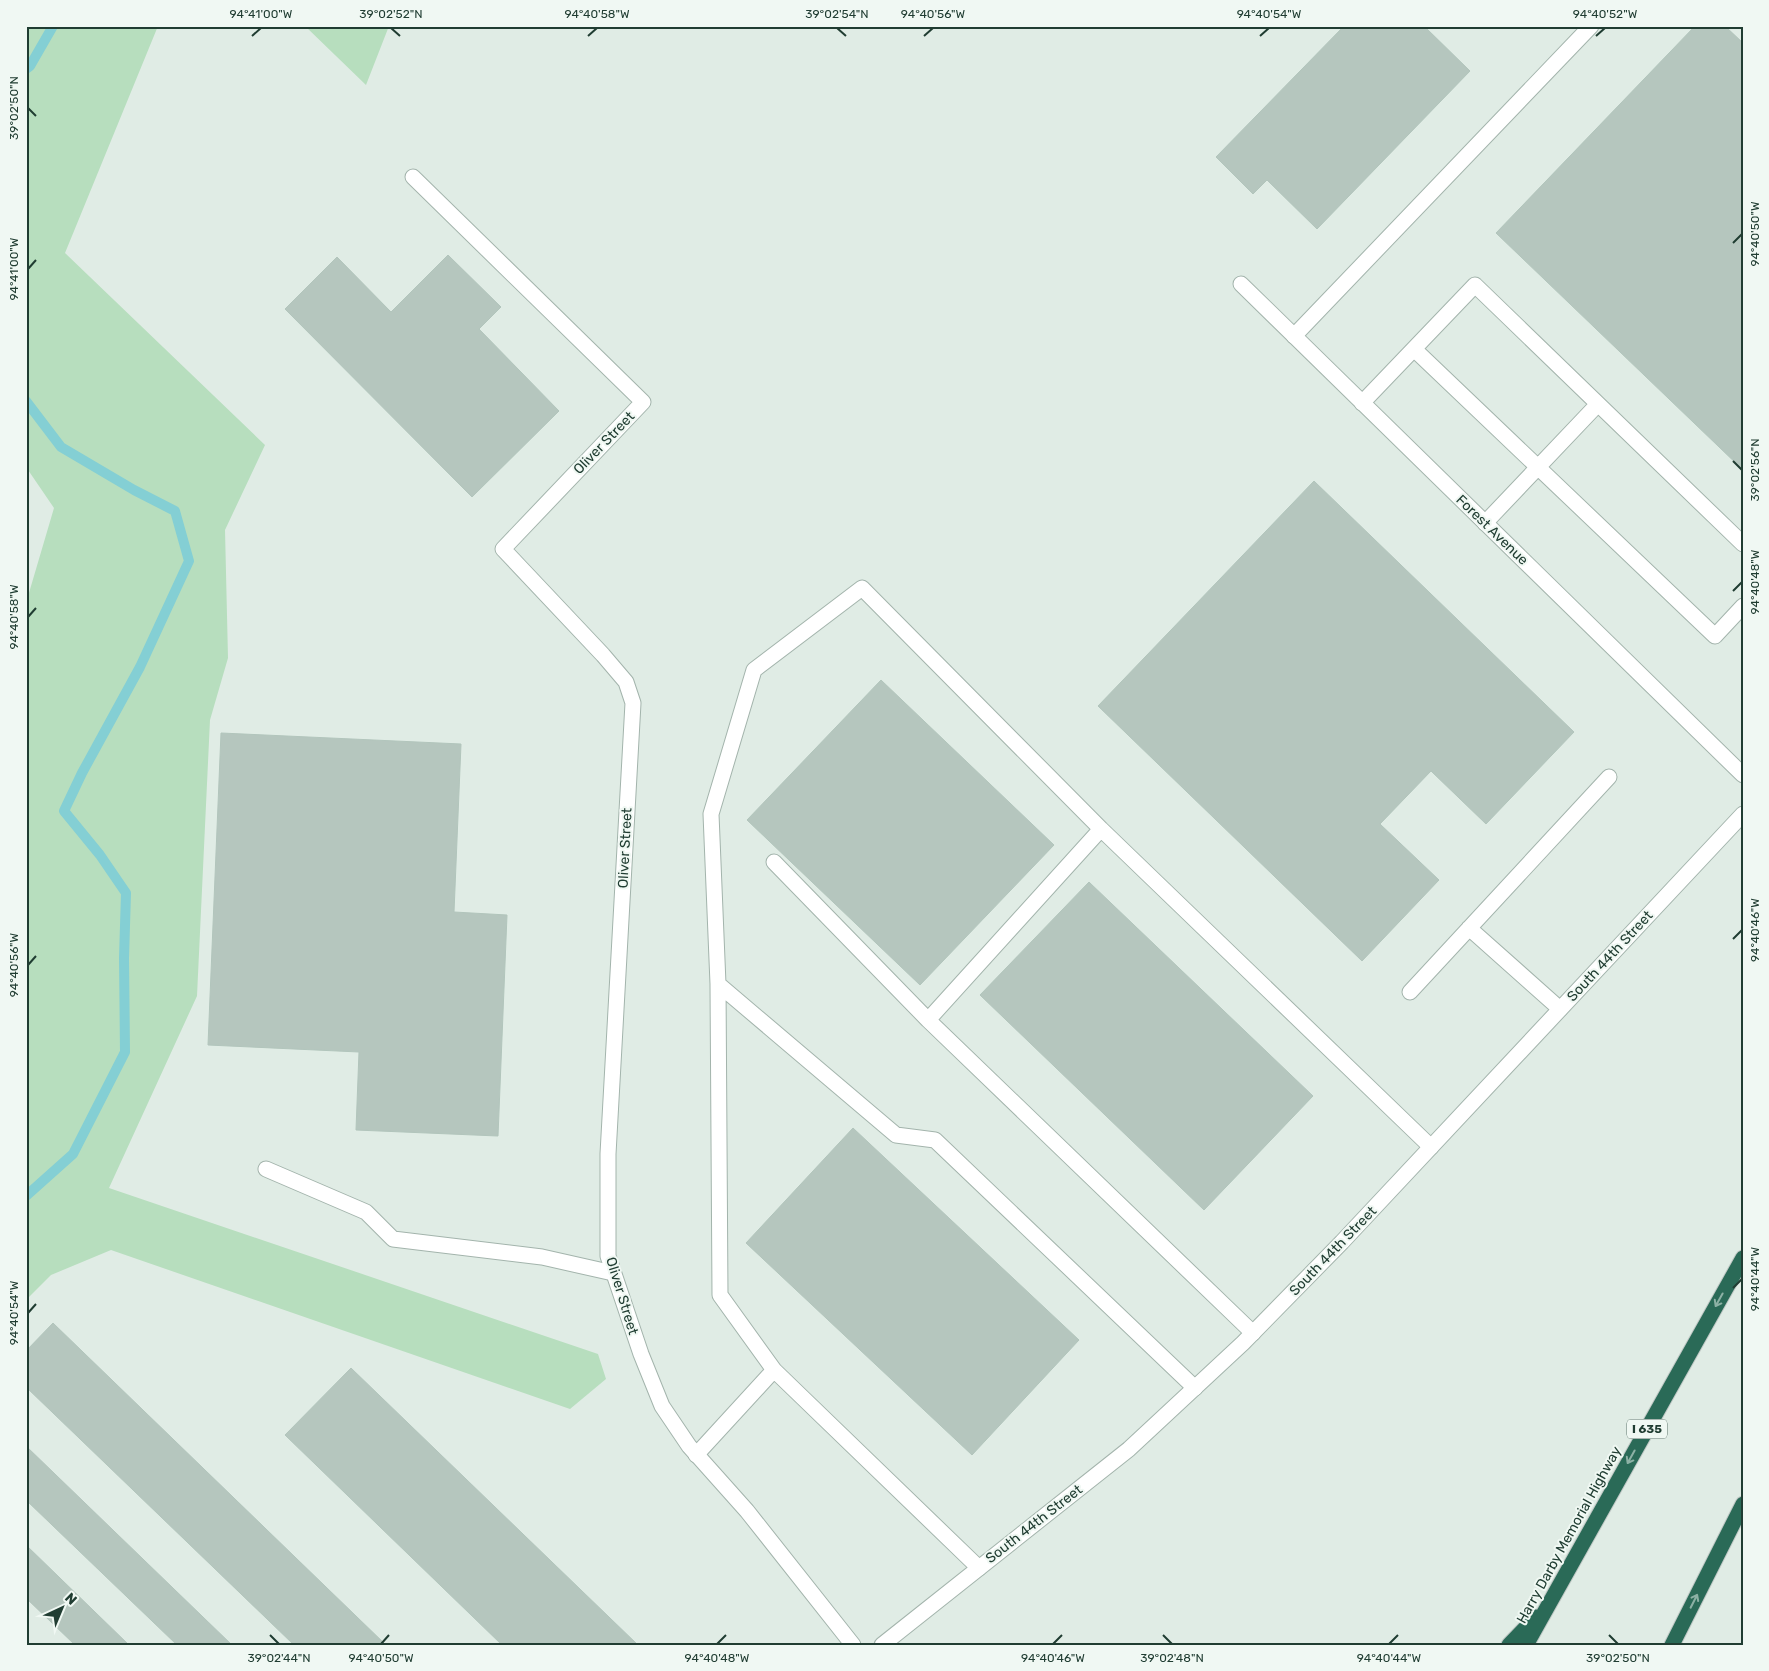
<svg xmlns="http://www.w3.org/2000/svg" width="1769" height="1671" font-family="Rubik,sans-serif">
<rect width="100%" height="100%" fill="#e0ece5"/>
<path fill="#b7debe" d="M26,26H158L65,253L265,445L225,530L228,658L210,720L197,996L109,1188L598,1354L606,1379L570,1409L111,1250L51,1275L26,1300V603L54,508L26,467Z
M305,26H389L366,85Z"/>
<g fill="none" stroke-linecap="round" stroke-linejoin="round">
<path stroke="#84cfd4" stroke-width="10" d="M26,69L30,66L53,26
M26,401L61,447L134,490L175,511L189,561L140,667L82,773L64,811L100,855L126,893L124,958L125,1052L73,1154L26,1196"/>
</g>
<path fill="#b5c6be" stroke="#b2c5bc" d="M1344,26H1424L1470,71L1317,229L1267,180L1253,194L1216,157Z
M1695,26H1725L1743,43V470L1496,233Z
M448,255L501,307L479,329L559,411L472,497L285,309L337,257L391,312Z
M1314,481L1574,732L1486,824L1431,771L1380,824L1439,880L1362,961L1098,706Z
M881,680L1054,845L920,985L747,820Z
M221,733L461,744L454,912L507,915L498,1136L356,1130L359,1052L208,1045Z
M1089,882L1313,1096L1204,1210L980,995Z
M853,1128L1079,1340L972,1455L746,1243Z
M53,1323L386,1645H294L26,1387V1351Z
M351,1368L638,1645H502L285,1435Z
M26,1446L232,1645H177L26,1500Z
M26,1545L129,1645H75L26,1598Z"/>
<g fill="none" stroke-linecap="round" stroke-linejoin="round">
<g stroke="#a3b4ac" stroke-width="17">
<path id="service" d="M1294,336L1591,26
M1414,349L1715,636L1743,606
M1362,403L1475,285L1743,544
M1485,523L1598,404
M1101,829L928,1020L1253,1333
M774,862L928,1020
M1469,928L1560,1009
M718,984L896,1135L935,1140L1195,1388
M1410,992L1609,777
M266,1169L366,1212L393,1239L542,1257L613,1273
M774,1370L979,1568
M696,1455L774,1370L720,1295L718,984L711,814L754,670L862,588L1101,829L1431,1147"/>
</g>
<g stroke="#a3b4ac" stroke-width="17">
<path id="minor" d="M413,177L643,402L503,549L603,655L626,682L633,703L608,1154V1256L641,1354L662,1406L689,1446L747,1511L853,1645
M1241,284L1743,775
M882,1645L1129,1449L1243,1343L1342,1242L1743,814"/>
</g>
<g stroke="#c1c9c6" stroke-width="17">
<path id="motorway" d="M1509,1645L1536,1617
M1526,1645L1743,1258
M1672,1645L1743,1504"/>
</g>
<use href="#service" stroke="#fff" stroke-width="15"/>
<use href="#minor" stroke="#fff" stroke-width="15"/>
<use href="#motorway" stroke="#2a6a57" stroke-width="15"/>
</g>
<defs><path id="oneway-shaft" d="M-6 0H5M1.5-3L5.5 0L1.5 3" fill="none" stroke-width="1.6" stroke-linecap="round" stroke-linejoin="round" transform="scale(1.25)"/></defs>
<g stroke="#8db1a5">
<use href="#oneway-shaft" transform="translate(1719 1300) rotate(119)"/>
<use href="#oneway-shaft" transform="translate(1631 1457) rotate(119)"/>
<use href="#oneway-shaft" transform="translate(1694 1601) rotate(-63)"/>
</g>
<path fill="none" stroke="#203d32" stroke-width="2" d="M391,28L400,36M837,28L846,36M252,36L261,28M588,36L597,28M924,36L933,28M1260,36L1269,28M1596,36L1605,28M28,108L36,116M1733,243L1742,234M28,269L36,260M1733,461L1742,470M1733,591L1742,582M28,617L36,608M1733,939L1742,930M28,965L36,956M1733,1288L1742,1279M28,1313L36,1304M270,1635L279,1644M1163,1635L1172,1644M1609,1635L1618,1644M381,1644L389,1635M717,1644L726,1635M1053,1644L1062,1635M1389,1644L1398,1635"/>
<g text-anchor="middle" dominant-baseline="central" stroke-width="4" stroke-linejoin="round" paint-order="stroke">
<rect fill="#f0f8f3" stroke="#5e756c" stroke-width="1" x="1627" y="1419.5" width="40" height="19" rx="4"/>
<g font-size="12" font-weight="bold" fill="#203d32">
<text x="1647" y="1429">I 635</text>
</g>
<g font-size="14" fill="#203d32" stroke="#f0f8f3">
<text transform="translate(604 443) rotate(-46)">Oliver Street</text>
<text transform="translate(1492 530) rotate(44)">Forest Avenue</text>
<text transform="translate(625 848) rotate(-87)">Oliver Street</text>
<text transform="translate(1610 956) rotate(-47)">South 44th Street</text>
<text transform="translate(1333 1251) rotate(-46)">South 44th Street</text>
<text transform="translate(622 1296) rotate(73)">Oliver Street</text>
<text transform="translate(1034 1524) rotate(-38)">South 44th Street</text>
<text transform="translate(1569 1535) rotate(-61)">Harry Darby Memorial Highway</text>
</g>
</g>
<rect width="1769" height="1671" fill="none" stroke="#f0f8f3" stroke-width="55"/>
<g transform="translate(62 1608) rotate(44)" stroke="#f0f8f3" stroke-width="4" paint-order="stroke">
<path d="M0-4L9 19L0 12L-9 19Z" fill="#203d32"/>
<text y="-8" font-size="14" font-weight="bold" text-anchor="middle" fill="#203d32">N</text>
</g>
<rect x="28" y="28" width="1714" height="1616" fill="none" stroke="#203d32" stroke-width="2"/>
<g font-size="12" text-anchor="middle" fill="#203d32">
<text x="261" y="18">94°41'00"W</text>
<text x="391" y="18">39°02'52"N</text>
<text x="597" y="18">94°40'58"W</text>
<text x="837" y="18">39°02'54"N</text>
<text x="933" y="18">94°40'56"W</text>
<text x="1269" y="18">94°40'54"W</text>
<text x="1605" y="18">94°40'52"W</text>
<text transform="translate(14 108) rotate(-90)" y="4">39°02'50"N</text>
<text transform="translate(1755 234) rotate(-90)" y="4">94°40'50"W</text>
<text transform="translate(14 269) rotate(-90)" y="4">94°41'00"W</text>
<text transform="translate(1755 470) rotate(-90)" y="4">39°02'56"N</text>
<text transform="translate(1755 582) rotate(-90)" y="4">94°40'48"W</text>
<text transform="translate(14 617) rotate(-90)" y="4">94°40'58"W</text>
<text transform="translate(1755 930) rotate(-90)" y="4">94°40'46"W</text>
<text transform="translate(14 965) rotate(-90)" y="4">94°40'56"W</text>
<text transform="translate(1755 1279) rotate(-90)" y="4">94°40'44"W</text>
<text transform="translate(14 1313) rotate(-90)" y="4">94°40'54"W</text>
<text x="279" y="1662">39°02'44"N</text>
<text x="381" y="1662">94°40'50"W</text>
<text x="717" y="1662">94°40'48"W</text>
<text x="1053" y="1662">94°40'46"W</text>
<text x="1172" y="1662">39°02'48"N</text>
<text x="1389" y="1662">94°40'44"W</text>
<text x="1618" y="1662">39°02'50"N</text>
</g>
</svg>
